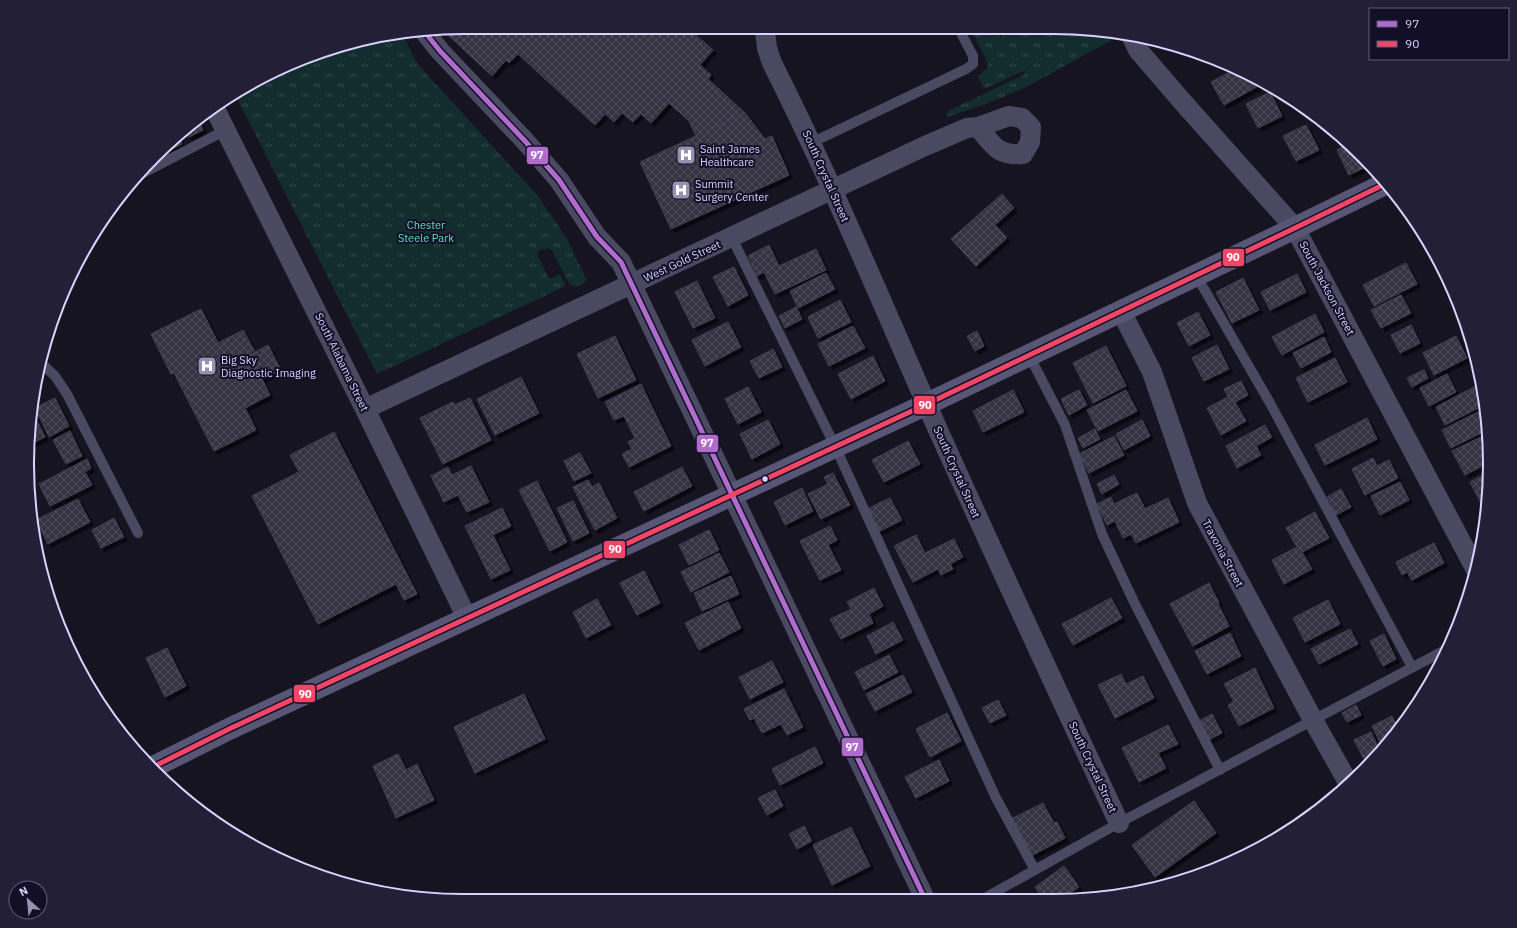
<svg xmlns="http://www.w3.org/2000/svg" width="1517" height="928" font-family="'IBM Plex Sans',sans-serif">
<defs>
<pattern id="grass-tufts" width="24" height="20" patternUnits="userSpaceOnUse"><rect width="24" height="20" fill="#132c2d"/><path d="M3 7l-1-3M5 7V3M7 7l1-3M15 17l-1-3M17 17v-4M19 17l1-3" fill="none" stroke="#354a4c"/></pattern>
<pattern id="building-cross-hatch" width="8" height="8" patternUnits="userSpaceOnUse"><rect width="8" height="8" fill="#343243"/><path d="M0 0l8 8M0 8l8-8" fill="none" stroke="#514f5f"/></pattern>
<filter id="shadow"><feDropShadow dx="3.5" dy="3.5" stdDeviation="0" flood-color="#0009"/></filter>
</defs>
<rect width="100%" height="100%" fill="#161421"/>
<path fill="url(#grass-tufts)" d="M972,31H977L978,32L981,31H996L1000,37L1013,31H1110L1114,39L1026,87L986,104L947,117L946,114L948,111L1023,75L1026,72V70L984,89L978,77L988,67L987,61Z
M402,32L413,56L422,69L538,196L566,237L587,281L576,287L569,284L552,250C547,247 543,249 538,251L537,254L548,277L551,279L560,274L566,286L377,374L235,94L271,72L324,50Z"/>
<path fill="url(#building-cross-hatch)" stroke="#433f54" filter="url(#shadow)" d="M452,31H486L491,35L495,31H691L713,50L700,65L711,75L708,79L745,113L696,136L689,121L669,103L651,123L641,114L633,122L622,113L614,122L605,114L595,125L518,54L509,63L506,60L492,76L448,35Z
M588,31H643L688,77L661,104Z
M1235,69L1262,84L1224,105L1211,82Z
M1270,92L1282,116L1258,128L1246,104Z
M745,113L765,139L772,136L789,175L671,229L640,162Z
M200,122L203,130L189,137L185,130Z
M1306,125L1319,150L1296,161L1283,136Z
M178,135L182,144L165,153L163,148Z
M1348,144L1370,165L1349,175L1337,150Z
M1002,194L1014,208L995,225L1007,238L976,266L951,239Z
M769,245L779,266L816,249L826,270L775,294L764,272L757,276L748,256Z
M1406,263L1417,284L1374,306L1363,285Z
M734,267L748,295L728,306L713,277Z
M826,273L835,289L798,308L790,291Z
M1297,274L1306,292L1270,310L1261,292Z
M1243,278L1259,310L1232,323L1216,292Z
M697,281L715,318L693,328L675,292Z
M1401,295L1411,313L1381,328L1371,310Z
M840,300L851,322L818,338L808,317Z
M796,307L802,319L785,328L779,316Z
M201,309L218,343L243,330L255,352L268,345L281,370L262,379L270,395L245,408L256,430L214,451L174,373L171,374L151,334Z
M1198,312L1210,335L1189,346L1177,323Z
M1315,314L1324,332L1282,355L1272,337Z
M728,322L741,347L705,366L692,340Z
M1411,325L1420,343L1400,353L1391,335Z
M853,326L865,348L829,366L818,344Z
M977,331L984,346L975,351L967,336Z
M615,336L636,380L598,398L577,354Z
M1456,336L1467,358L1434,375L1423,353Z
M1324,337L1331,352L1301,368L1293,353Z
M1217,345L1229,369L1204,381L1192,358Z
M1106,346L1126,386L1093,403L1073,363Z
M773,349L782,367L759,378L750,361Z
M873,356L885,381L851,399L838,374Z
M1335,358L1347,382L1308,402L1296,378Z
M1424,370L1428,378L1412,387L1407,378Z
M1447,374L1456,392L1429,406L1420,388Z
M521,377L539,413L495,435L477,399Z
M1241,381L1248,395L1235,402L1246,421L1221,435L1207,408L1228,397L1224,389Z
M641,384L671,446L629,467L622,454L632,449L628,442L635,438L624,416L614,420L605,402Z
M1476,386L1486,404L1445,425L1436,407Z
M748,387L761,412L738,424L725,399Z
M1013,390L1024,412L983,432L973,411Z
M1079,390L1087,405L1069,415L1061,399Z
M1126,390L1137,411L1098,431L1087,410Z
M55,398L69,426L49,437L35,408Z
M470,398L491,440L443,464L420,418L453,402L455,405Z
M1478,412L1482,420L1487,418V430L1451,448L1442,430Z
M34,415L45,437L28,445L30,417Z
M1367,418L1377,439L1325,465L1315,445Z
M768,420L780,444L752,459L740,434Z
M1142,420L1150,436L1124,450L1116,434Z
M1265,425L1272,437L1256,446L1261,455L1237,468L1226,446Z
M1095,429L1100,439L1083,448L1078,438Z
M70,431L82,456L66,464L53,440Z
M334,432L417,594L404,600L396,584L318,624L252,496L299,472L290,455Z
M1487,434L1488,463L1465,475L1452,451Z
M1114,436L1124,455L1089,473L1079,454Z
M908,441L920,464L884,482L872,460Z
M580,453L591,473L574,481L564,461Z
M1373,458L1377,466L1389,460L1398,478L1365,495L1352,469Z
M87,459L91,468L85,472L92,485L50,506L39,484Z
M471,466L489,502L467,512L458,495L444,502L431,476L448,467L452,475Z
M682,467L692,486L644,511L634,492Z
M1488,472L1489,492L1488,502L1482,505L1470,482Z
M833,473L850,505L821,519L808,494L828,484L824,477Z
M1114,475L1119,484L1102,494L1097,484Z
M588,480L592,487L599,483L617,518L595,530L573,487Z
M537,481L567,542L550,551L519,490Z
M1400,482L1409,500L1380,515L1371,496Z
M802,488L813,511L785,525L774,502Z
M1341,489L1351,507L1336,515L1327,497Z
M1137,493L1145,509L1168,498L1179,522L1136,543L1131,534L1123,538L1115,521L1107,525L1097,504L1111,497L1114,504Z
M890,498L902,520L878,532L867,509Z
M78,499L90,522L48,544L36,520Z
M573,501L589,533L573,541L557,508Z
M502,508L511,526L493,535L510,570L491,579L465,526Z
M1315,512L1329,538L1302,552L1312,569L1284,584L1272,560L1297,547L1286,528Z
M114,518L124,537L101,548L92,530Z
M830,526L837,540L828,545L841,570L820,580L800,541Z
M709,530L719,550L689,565L679,545Z
M916,535L925,553L954,539L963,557L950,564L953,569L941,575L938,569L913,582L894,546Z
M1434,543L1444,563L1412,580L1407,572L1402,575L1396,562Z
M719,553L729,572L691,592L681,572Z
M644,571L660,603L637,615L620,583Z
M731,576L739,594L702,611L694,593Z
M1209,583L1219,603L1218,604L1229,626L1193,646L1170,604Z
M874,588L883,606L869,614L873,623L841,639L830,619L851,609L847,602Z
M1111,598L1122,618L1073,645L1062,624Z
M597,599L611,625L586,638L573,612Z
M1328,600L1340,624L1305,642L1293,618Z
M728,602L741,628L699,650L685,623Z
M893,622L903,640L876,654L867,636Z
M1350,629L1358,644L1319,664L1311,649Z
M1230,633L1241,656L1207,674L1195,651Z
M1384,634L1396,659L1383,666L1370,641Z
M167,648L186,686L165,697L146,658Z
M889,655L898,672L864,690L855,672Z
M772,661L783,682L750,699L739,677Z
M1255,668L1274,708L1239,726L1228,705L1234,702L1224,684Z
M1121,674L1126,684L1143,676L1154,698L1115,718L1098,685Z
M903,675L912,692L875,711L866,694Z
M784,689L803,727L787,735L781,724L762,733L754,718L750,720L744,709Z
M524,694L545,739L475,773L454,727Z
M998,700L1006,715L990,723L982,708Z
M1356,705L1361,715L1347,722L1342,713Z
M947,713L961,741L930,757L916,729Z
M1212,714L1222,733L1207,741L1197,722Z
M1392,716L1399,730L1383,748L1372,726Z
M1168,725L1178,744L1158,753L1166,768L1139,782L1122,748Z
M1371,732L1380,751L1367,765L1354,740Z
M815,747L823,763L780,785L772,769Z
M398,754L406,770L417,764L434,800L396,818L373,766Z
M939,760L949,781L916,798L905,777Z
M775,790L783,806L767,815L758,798Z
M1194,801L1216,833L1155,877L1132,845Z
M1043,803L1054,823L1057,822L1065,838L1029,857L1009,820Z
M804,826L812,841L797,849L789,834Z
M851,827L870,866L832,885L813,845Z
M1064,866L1079,887L1061,900H1044L1035,887Z"/>
<g fill="none" stroke-linecap="round" stroke-linejoin="round">
<path stroke="#4a4962" stroke-width="10" d="M811,143L966,69L973,64V56L960,31
M139,175L226,130
M732,238L835,446L996,798L1035,870
M1196,275L1270,403L1412,667
M1029,355L1065,425L1102,534L1134,602L1220,770
M41,363L55,376L67,394L138,533
M981,900L1119,823L1449,648"/>
<path stroke="#4a4962" stroke-width="20" d="M424,31L440,51L525,141L559,180L597,237L621,262L925,899
M765,31L767,48L772,63C828,174 876,289 926,403C989,544 1054,684 1119,823
M1132,37L1138,50L1181,100L1295,228L1476,570
M214,107L365,409L467,618
M1121,311L1152,372L1197,503L1313,720L1349,784
M365,409L925,146L967,128L978,127L1009,116L1022,118L1031,127L1030,142L1023,154C997,156 993,145 978,127"/>
<path stroke="#575674" stroke-width="22" d="M151,768L229,729L927,404L1295,228L1387,183"/>
<g stroke="#130f26" stroke-width="8">
<path id="bus-1" d="M424,31L440,51L525,141L559,180L597,237L621,262L925,899"/>
</g>
<g stroke="#130f26" stroke-width="8">
<path id="bus-2" d="M151,768L229,729L927,404L1295,228L1387,183"/>
</g>
<use href="#bus-1" stroke="#b06ccc" stroke-width="5"/>
<use href="#bus-2" stroke="#f34667" stroke-width="5"/>
</g>
<defs>
<g id="hospital-square" transform="scale(1)"><rect x="-9" y="-9" width="18" height="18" rx="4" fill="#9591b1" stroke="#130f26"/><path d="M-5-5h3v3.5h4V-5h3V5h-3V1.5h-4V5h-3Z" fill="#fff"/></g>
</defs>
<g fill-rule="evenodd">
<use href="#hospital-square" x="686" y="155"/>
<use href="#hospital-square" x="681" y="190"/>
<use href="#hospital-square" x="207" y="366"/>
</g>
<circle fill="#d9d4ff" stroke="#130f26" stroke-width="1.5" cx="765" cy="479" r="3.5"/>
<g text-anchor="middle" dominant-baseline="central" stroke-width="4" stroke-linejoin="round" paint-order="stroke">
<g font-size="11" fill="#d9d4ff" stroke="#130f26" text-anchor="start">
<text x="700" y="149">Saint James<tspan x="700" dy="13">Healthcare</tspan></text>
<text x="695" y="184">Summit<tspan x="695" dy="13">Surgery Center</tspan></text>
<text x="221" y="360">Big Sky<tspan x="221" dy="13">Diagnostic Imaging</tspan></text>
</g>
<g font-size="11" fill="#d9d4ff" stroke="#130f26">
<text transform="translate(826 176) rotate(66)">South Crystal Street</text>
<text transform="translate(682 261) rotate(-25)">West Gold Street</text>
<text transform="translate(1327 288) rotate(62)">South Jackson Street</text>
<text transform="translate(342 362) rotate(64)">South Alabama Street</text>
<text transform="translate(957 472) rotate(66)">South Crystal Street</text>
<text transform="translate(1223 553) rotate(62)">Travonia Street</text>
<text transform="translate(1093 767) rotate(65)">South Crystal Street</text>
</g>
<g font-size="11" fill="#5fe0c0" stroke="#130f26">
<text x="426" y="225">Chester<tspan x="426" dy="13">Steele Park</tspan></text>
</g>
</g>
<path d="M0 0H1517V928H0ZM464 34H1053A430 430 0 0 1 1483 464V464A430 430 0 0 1 1053 894H464A430 430 0 0 1 34 464V464A430 430 0 0 1 464 34Z" fill="#231f37" fill-rule="evenodd"/>
<path fill="none" stroke="#d9d4ff" stroke-width="2" d="M464 34H1053A430 430 0 0 1 1483 464V464A430 430 0 0 1 1053 894H464A430 430 0 0 1 34 464V464A430 430 0 0 1 464 34Z"/>
<g stroke="#130f26" stroke-width="1.5">
<rect x="526" y="146" width="23" height="19" rx="4" fill="#b06ccc"/>
<rect x="1222" y="248" width="23" height="19" rx="4" fill="#f34667"/>
<rect x="913" y="395" width="23" height="20" rx="4" fill="#f34667"/>
<rect x="696" y="434" width="23" height="19" rx="4" fill="#b06ccc"/>
<rect x="603" y="540" width="23" height="19" rx="4" fill="#f34667"/>
<rect x="293" y="684" width="23" height="19" rx="4" fill="#f34667"/>
<rect x="841" y="737" width="23" height="20" rx="4" fill="#b06ccc"/>
</g>
<g font-size="11" text-anchor="middle" font-weight="bold" fill="#fff">
<text x="537" y="159">97</text>
<text x="1233" y="261">90</text>
<text x="925" y="409">90</text>
<text x="707" y="447">97</text>
<text x="615" y="553">90</text>
<text x="305" y="698">90</text>
<text x="852" y="751">97</text>
</g>
<rect x="1369" y="8" width="140" height="52" fill="#130f26" stroke="#625e7d"/>
<rect x="1377" y="21" width="20" height="6" fill="#b06ccc" stroke="#625e7d"/>
<text x="1405" y="28" font-size="12" fill="#d9d4ff">97</text>
<rect x="1377" y="41" width="20" height="6" fill="#f34667" stroke="#625e7d"/>
<text x="1405" y="48" font-size="12" fill="#d9d4ff">90</text>
<g transform="translate(28 900) rotate(333)"><circle r="19" fill="#130f26" stroke="#625e7d"/>
<path d="M0-3L7 15L0 10L-7 15Z" fill="#9591b1"/>
<text y="-6" font-size="11" font-weight="bold" text-anchor="middle" fill="#d9d4ff">N</text>
</g>
</svg>
